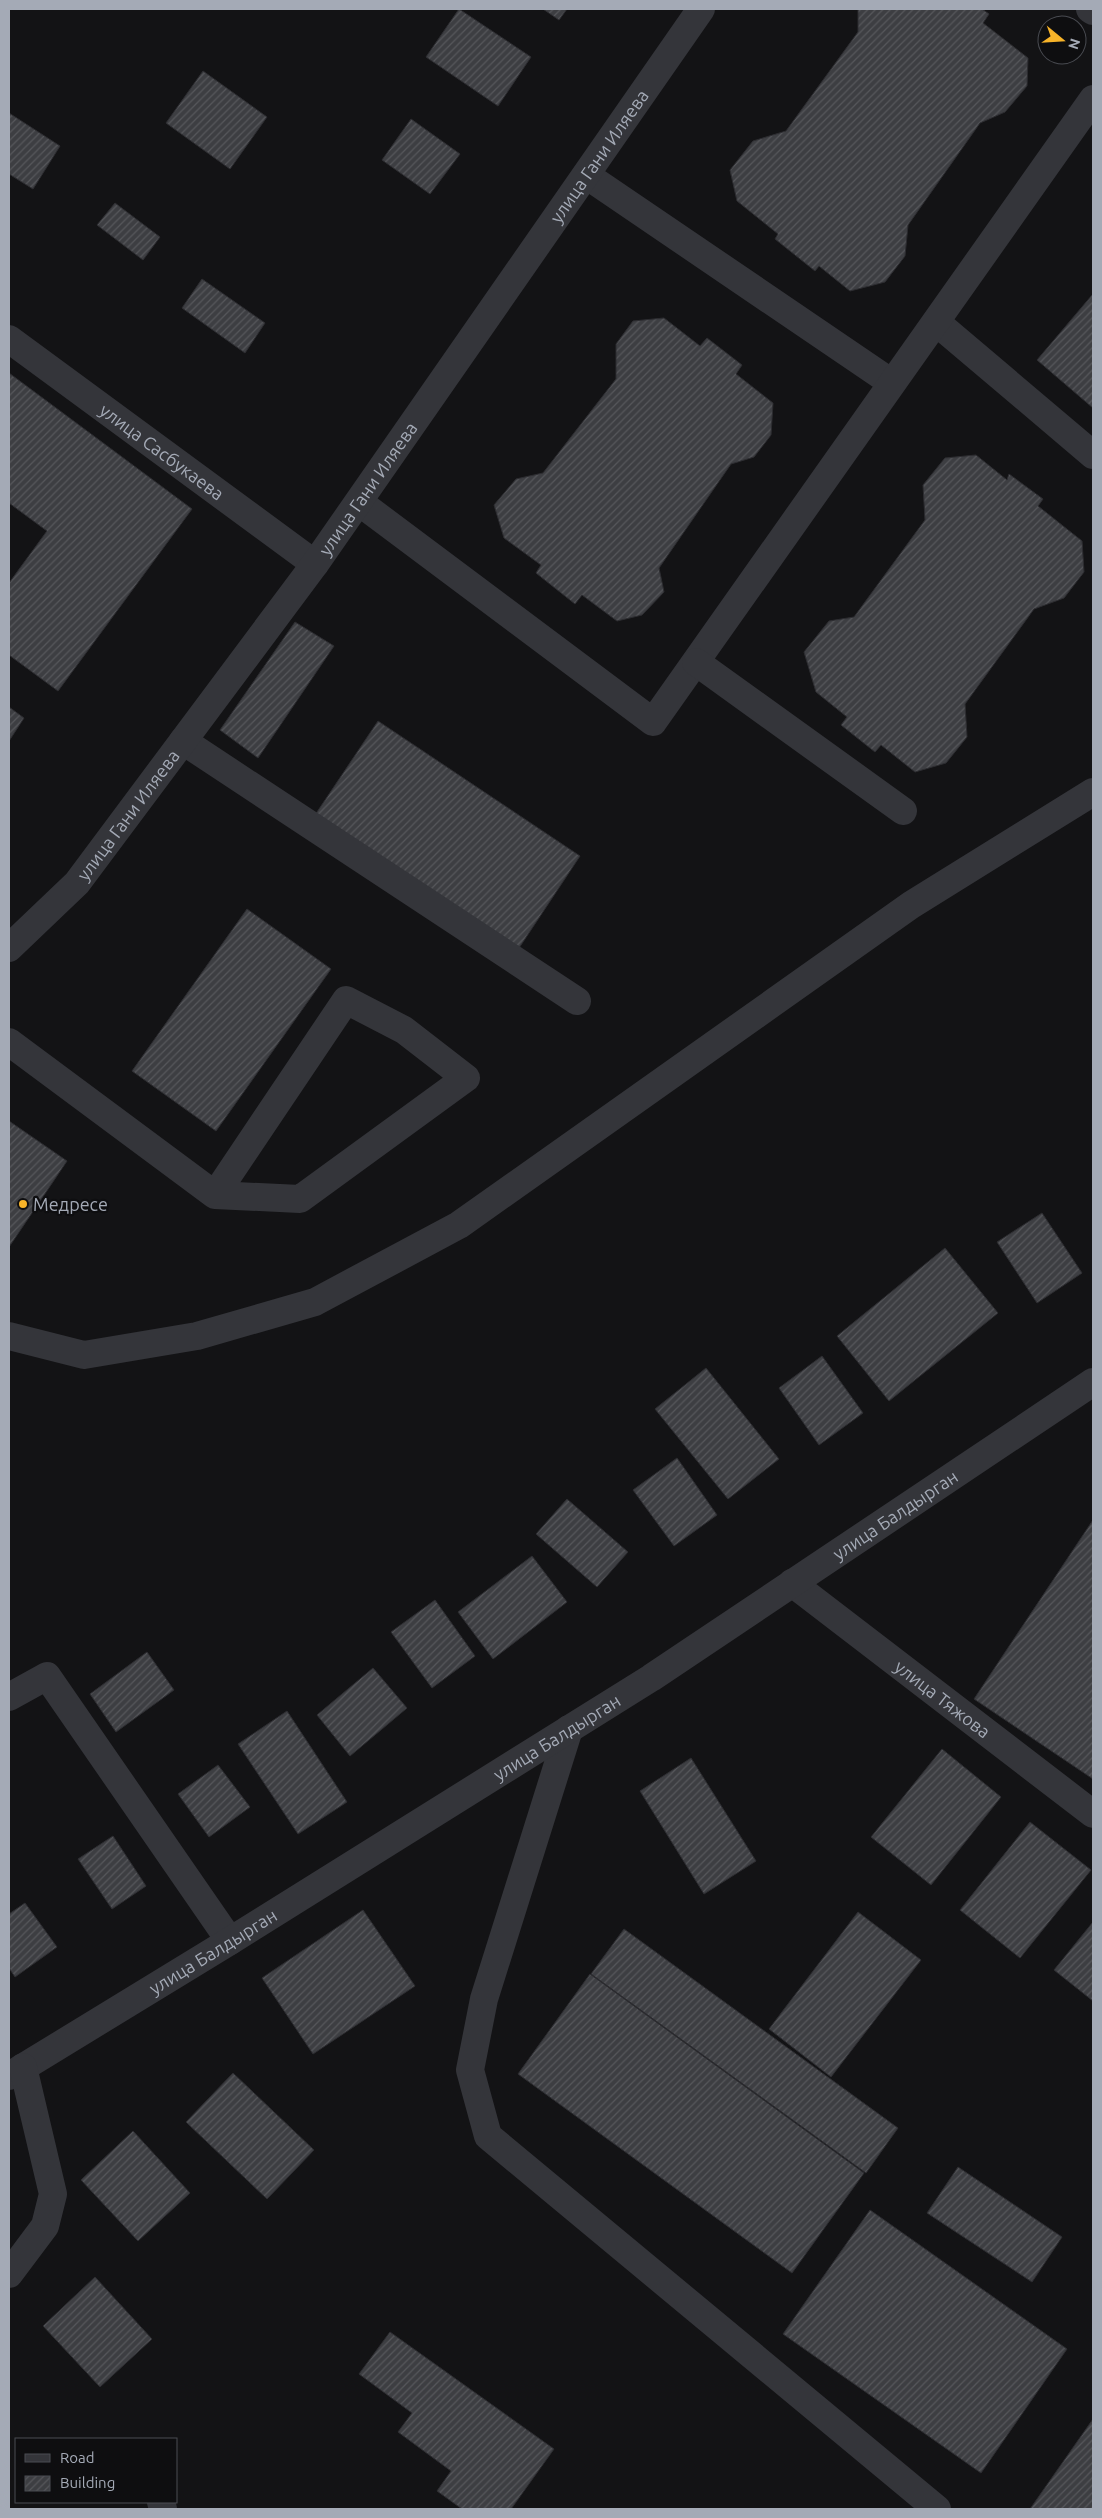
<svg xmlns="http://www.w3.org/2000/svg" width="1102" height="2518" font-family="Ubuntu,sans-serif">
<defs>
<pattern id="building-hatch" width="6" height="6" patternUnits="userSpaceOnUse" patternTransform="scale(1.25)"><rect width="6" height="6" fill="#3d3e42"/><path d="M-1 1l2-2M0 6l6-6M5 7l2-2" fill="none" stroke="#56575b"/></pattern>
</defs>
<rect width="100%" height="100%" fill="#131315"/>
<path fill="url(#building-hatch)" stroke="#2d2d31" d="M459,9L531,57L498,106L426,57Z
M543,9H567L559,20Z
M858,9H982L989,14L983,23L1028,58L1027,86L1005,112L980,123L908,225L905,256L885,282L850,291L819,266L815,271L775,239L778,234L737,201L730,170L753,141L786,131L858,32Z
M203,71L267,117L230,169L166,123Z
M9,113L60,146L33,189L9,174Z
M411,119L460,154L430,194L382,160Z
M115,203L160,237L143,260L97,225Z
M202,279L265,323L245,353L182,308Z
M1093,294V408L1037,360Z
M664,318L700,346L707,338L742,365L736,374L773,403L771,435L754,457L731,464L659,568L664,592L642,615L617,621L582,595L575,604L536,573L541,565L504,538L494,505L516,479L543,473L616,379V344L633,321Z
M9,373L192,509L58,691L9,655V583L47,531L9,503Z
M976,455L1007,480L1009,474L1043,499L1038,506L1082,541L1084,572L1064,598L1034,609L965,704L967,737L946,763L915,772L881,745L875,752L841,725L847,717L816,692L804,652L829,621L854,617L925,520L923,485L945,458Z
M295,622L334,646L258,758L220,730Z
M9,707L24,718L9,741Z
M378,721L580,856L515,954L313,818Z
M247,909L331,969L216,1131L132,1071Z
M9,1121L67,1161L9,1247Z
M1042,1213L1082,1273L1037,1303L997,1242Z
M945,1248L998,1313L889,1401L837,1336Z
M822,1356L863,1413L819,1445L779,1388Z
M706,1368L779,1459L728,1499L655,1409Z
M677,1458L717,1515L674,1546L633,1490Z
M567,1499L628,1552L597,1587L536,1534Z
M1093,1520V1779L974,1699Z
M532,1556L567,1602L493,1659L458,1612Z
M435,1600L475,1656L432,1688L391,1632Z
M147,1652L174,1690L116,1732L90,1694Z
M373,1668L407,1708L350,1756L317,1715Z
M287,1711L347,1802L298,1834L238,1744Z
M942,1749L1001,1797L931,1885L871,1837Z
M691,1758L756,1861L704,1894L640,1791Z
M218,1765L250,1807L209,1837L178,1794Z
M1030,1822L1091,1870L1020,1958L960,1910Z
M113,1836L146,1886L112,1909L78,1859Z
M25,1903L57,1947L15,1977L9,1968V1914Z
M363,1910L415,1986L313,2054L262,1978Z
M858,1912L921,1960L831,2077L769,2029Z
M1093,1922V2001L1054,1970Z
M624,1929L898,2128L866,2173L591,1974Z
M590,1974L864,2173L792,2273L518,2074Z
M233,2073L314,2150L267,2199L186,2122Z
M133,2131L190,2193L138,2241L81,2180Z
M958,2167L1062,2237L1032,2282L927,2213Z
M870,2210L1067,2349L981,2473L783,2334Z
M95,2277L152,2339L100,2387L43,2326Z
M390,2332L554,2449L511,2509H462L437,2491L451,2471L398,2432L412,2413L359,2374Z
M1093,2419V2509H1030Z"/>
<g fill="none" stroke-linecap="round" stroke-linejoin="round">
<g stroke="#34353a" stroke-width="28">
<path d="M1090,9L1093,11"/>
<path d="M586,175L892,383"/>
<path d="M936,322L1093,455"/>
<path id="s1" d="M9,339L315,564"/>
<path d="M359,502L653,722L1093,99"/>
<path d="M696,662L903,811"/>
<path d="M183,741L577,1001"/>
<path id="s2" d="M9,948L77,883L315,564L701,9"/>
<path d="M9,1042L215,1195L300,1199L466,1078L404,1030L346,1000L215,1195"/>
<path d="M9,1336L84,1355L197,1336L315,1302L459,1225L911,905L1093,792"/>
<path id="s3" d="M792,1583L1093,1814"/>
<path d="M9,1697L47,1676L230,1941"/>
<path d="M569,1729L484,1999L470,2070L488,2136L937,2509"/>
<path id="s4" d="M9,2076L230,1941L651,1678L1093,1382"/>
<path d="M9,2274L45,2226L53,2194L23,2067"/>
<path d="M161,2502L163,2509"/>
</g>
</g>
<circle fill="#f7b329" stroke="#0e0e10" stroke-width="2" cx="23" cy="1204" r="5"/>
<g text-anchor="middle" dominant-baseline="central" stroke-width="4.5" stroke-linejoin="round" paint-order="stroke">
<g font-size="18" fill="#a4aab6" stroke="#0e0e10">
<text stroke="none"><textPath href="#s2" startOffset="989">улица Гани Иляева</textPath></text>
<text stroke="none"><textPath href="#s1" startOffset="190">улица Сасбукаева</textPath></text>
<text stroke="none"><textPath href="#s2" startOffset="584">улица Гани Иляева</textPath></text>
<text stroke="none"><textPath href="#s2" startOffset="179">улица Гани Иляева</textPath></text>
<text stroke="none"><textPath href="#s4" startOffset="1049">улица Балдырган</textPath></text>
<text stroke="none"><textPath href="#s3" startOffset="190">улица Тяжова</textPath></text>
<text stroke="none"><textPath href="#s4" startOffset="644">улица Балдырган</textPath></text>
<text stroke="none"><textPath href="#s4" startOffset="239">улица Балдырган</textPath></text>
</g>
<g font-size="18" fill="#a4aab6" stroke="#0e0e10" text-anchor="start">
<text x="33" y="1204">Медресе</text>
</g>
</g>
<rect width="1102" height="2518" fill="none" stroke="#a4aab6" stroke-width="20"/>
<rect x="15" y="2438" width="162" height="65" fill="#0e0e10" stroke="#4a4c52"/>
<rect x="25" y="2454" width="25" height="8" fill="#34353a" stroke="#4a4c52"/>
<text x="60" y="2463" font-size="15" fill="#a4aab6">Road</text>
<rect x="25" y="2476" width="25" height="15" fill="url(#building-hatch)" stroke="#4a4c52"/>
<text x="60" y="2488" font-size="15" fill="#a4aab6">Building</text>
<g transform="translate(1062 40) rotate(108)"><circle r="24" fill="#0e0e10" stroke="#4a4c52"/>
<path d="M0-4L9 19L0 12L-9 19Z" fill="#f7b329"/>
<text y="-8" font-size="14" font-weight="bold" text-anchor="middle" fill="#a4aab6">N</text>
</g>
</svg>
